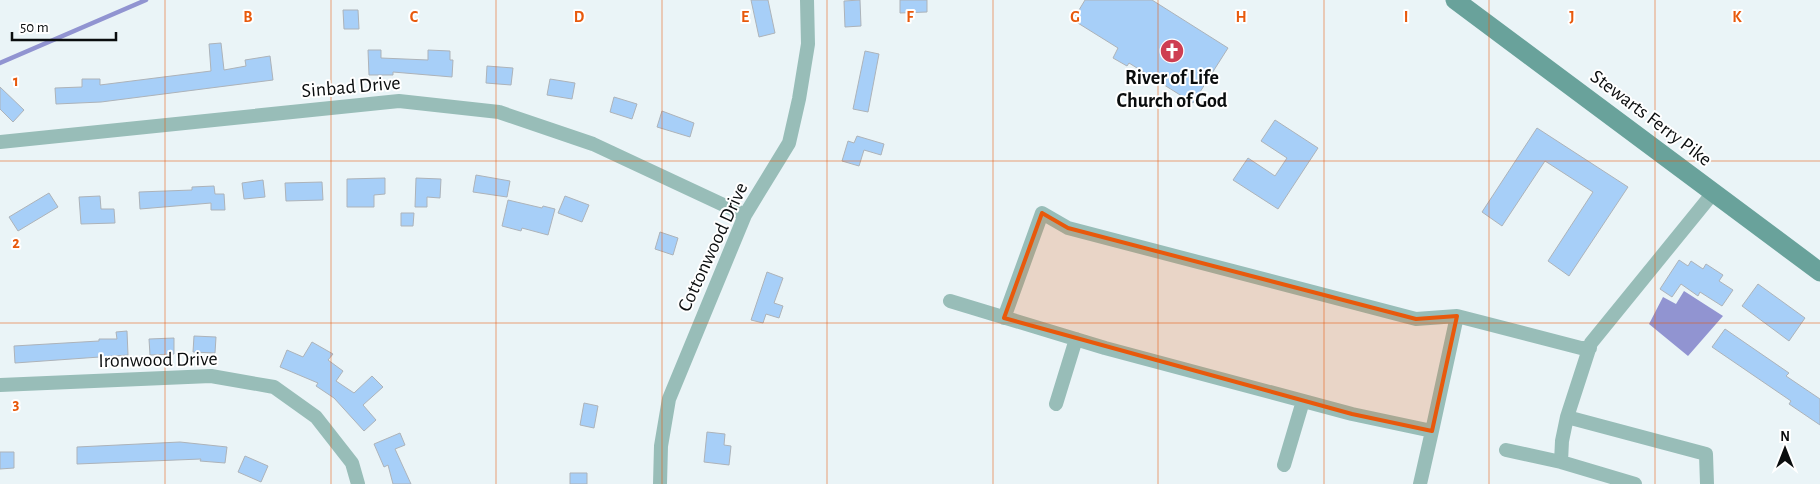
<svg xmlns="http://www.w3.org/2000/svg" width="1820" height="484" font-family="'Alegreya Sans',sans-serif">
<rect width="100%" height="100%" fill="#eaf4f7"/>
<path fill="#9194d1" d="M1684,291L1723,316L1688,356L1649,324L1663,297L1676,304Z"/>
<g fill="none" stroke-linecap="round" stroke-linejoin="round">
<path stroke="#9194d1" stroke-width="4.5" d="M0,63L146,0"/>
</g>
<path fill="#a7cff8" stroke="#adb3b9" d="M751,0H768L775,33L759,37Z
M860,0L861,26L845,27L844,1Z
M900,0H927V12L900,13Z
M1085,0H1152L1228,48L1193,103L1129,63L1127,66L1113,58L1118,48L1073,20Z
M343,10H358L359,29H344Z
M221,43L224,70L246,66L245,60L270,56L273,80L101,102L56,104L55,88L82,87V79H100V85L211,71L209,44Z
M368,50H381V58L428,60V50L450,51V60H453L452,77L393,72V75H369Z
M865,51L879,54L868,112L853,109Z
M487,66L513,68L511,85L486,83Z
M550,79L575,83L572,99L547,95Z
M0,87L24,110L13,122L0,109Z
M614,97L637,104L632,119L610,112Z
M662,111L694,123L690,137L657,127Z
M1275,120L1318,148L1278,209L1233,180L1248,158L1275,176L1287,158L1261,141Z
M1537,128L1628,187L1569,276L1548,261L1593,192L1545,161L1502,226L1482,212Z
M857,136L884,144L881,155L864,150L859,166L842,161L848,141L854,143Z
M476,175L510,181L507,197L473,192Z
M385,178V194L374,195V207H347V179Z
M416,178L441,179L440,198L427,197V207H415Z
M263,180L265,197L244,199L242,183Z
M322,182L323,200L286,201L285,183Z
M214,186L215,194H224L225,210H211V203L140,209L139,192L192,190V187Z
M49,193L58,207L18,231L9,217Z
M100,196L101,209H114L115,223L81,224L79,197Z
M565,196L589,205L582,222L558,213Z
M508,200L542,208L543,206L555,209L548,235L522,228L521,231L502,226Z
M401,213H414L413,226H401Z
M660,232L678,238L673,255L655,249Z
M1679,260L1688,266L1691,261L1703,269L1706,264L1723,275L1719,281L1733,290L1722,306L1700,292L1698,296L1681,284L1672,297L1660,289Z
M767,272L783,278L774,303L783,306L779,318L766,314L763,323L751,320Z
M1758,284L1805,318L1789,341L1742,306Z
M1725,329L1789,373L1786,376L1820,399V425L1789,404L1791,401L1712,347Z
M127,331L128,355L15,363L14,346L99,341V339H117L116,332Z
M194,336L216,337L215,353L193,352Z
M174,338V354L150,355L149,339Z
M312,342L333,354L328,360L343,371L336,381L354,393L372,376L383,387L363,405L376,420L364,431L334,398L316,386L318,383L280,367L287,350L303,357Z
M584,403L598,406L594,428L580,425Z
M707,432L725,434L724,445L731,446L729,465L704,462Z
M400,433L405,445L395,449L411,484H393L388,465L384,467L374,444Z
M180,442L227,447L225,463L200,461L201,459L77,464V447Z
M0,452H14V468L0,469Z
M245,456L268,466L261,482L238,472Z
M570,473H587V484H570Z"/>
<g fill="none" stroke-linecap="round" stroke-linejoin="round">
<path stroke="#98bdb8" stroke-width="14" d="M0,142L399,101L499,112L593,144L745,215
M950,301L1105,348L1352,414L1432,431L1457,316L1581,348H1590
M1004,318L1042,213L1068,228L1416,319L1457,316
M0,385L211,376L274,387L316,417L352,463L358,484
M1056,404L1076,339
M1567,417L1706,454L1707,484
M1506,450L1561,462
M1284,465L1303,401
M660,484L661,446L669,399L745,215L789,143L799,99L808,44L807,0
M1420,484L1432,431
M1635,484L1561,462L1562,441L1567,417L1591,343L1713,193"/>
<path stroke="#69a29b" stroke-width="19" d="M1455,0L1820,272"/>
</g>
<path fill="#e8590c" fill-opacity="0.2" stroke="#e8590c" stroke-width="4" stroke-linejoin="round" d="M1042,213L1068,228L1416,319L1457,316L1432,431L1352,414L1004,318Z"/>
<path fill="none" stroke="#e8590c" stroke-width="1" stroke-opacity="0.55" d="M165,0V484M331,0V484M496,0V484M662,0V484M827,0V484M993,0V484M1158,0V484M1324,0V484M1489,0V484M1655,0V484M0,161H1820M0,323H1820"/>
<defs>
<g id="church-disc" transform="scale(1.25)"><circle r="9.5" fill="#ce3e52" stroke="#fff"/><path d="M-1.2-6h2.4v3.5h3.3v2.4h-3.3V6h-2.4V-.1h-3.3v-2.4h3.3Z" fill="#fff"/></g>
</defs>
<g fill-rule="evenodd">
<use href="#church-disc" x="1172" y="51"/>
</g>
<g text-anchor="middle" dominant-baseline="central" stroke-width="4" stroke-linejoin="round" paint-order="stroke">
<g font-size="20" font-weight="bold" fill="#0a0d0e" stroke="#fff">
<text x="1172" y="78">River of Life<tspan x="1172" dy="23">Church of God</tspan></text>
</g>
<g font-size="20" fill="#0a0d0e" stroke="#fff">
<text transform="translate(351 87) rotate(-5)">Sinbad Drive</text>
<text transform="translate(1651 118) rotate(37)">Stewarts Ferry Pike</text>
<text transform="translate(713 247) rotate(-65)">Cottonwood Drive</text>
<text transform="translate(158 360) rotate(-1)">Ironwood Drive</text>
</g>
</g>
<g font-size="16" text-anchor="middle" font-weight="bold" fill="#e8590c" stroke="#fff" stroke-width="4" stroke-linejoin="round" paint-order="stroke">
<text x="248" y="22">B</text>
<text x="414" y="22">C</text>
<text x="579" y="22">D</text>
<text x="745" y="22">E</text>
<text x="910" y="22">F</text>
<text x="1075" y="22">G</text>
<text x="1241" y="22">H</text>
<text x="1406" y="22">I</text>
<text x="1572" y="22">J</text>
<text x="1737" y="22">K</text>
<text x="16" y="86">1</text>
<text x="16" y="248">2</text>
<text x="16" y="409">3</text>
</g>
<g transform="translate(1785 449)" stroke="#ffffff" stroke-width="4" paint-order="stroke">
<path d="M0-4L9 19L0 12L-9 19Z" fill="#0a0d0e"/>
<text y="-8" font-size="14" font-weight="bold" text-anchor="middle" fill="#0a0d0e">N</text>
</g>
<path d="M12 32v8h104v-8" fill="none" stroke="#0a0d0e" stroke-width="2.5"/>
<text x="20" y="32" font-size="15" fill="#0a0d0e" stroke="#ffffff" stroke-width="4" paint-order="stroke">50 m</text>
</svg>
